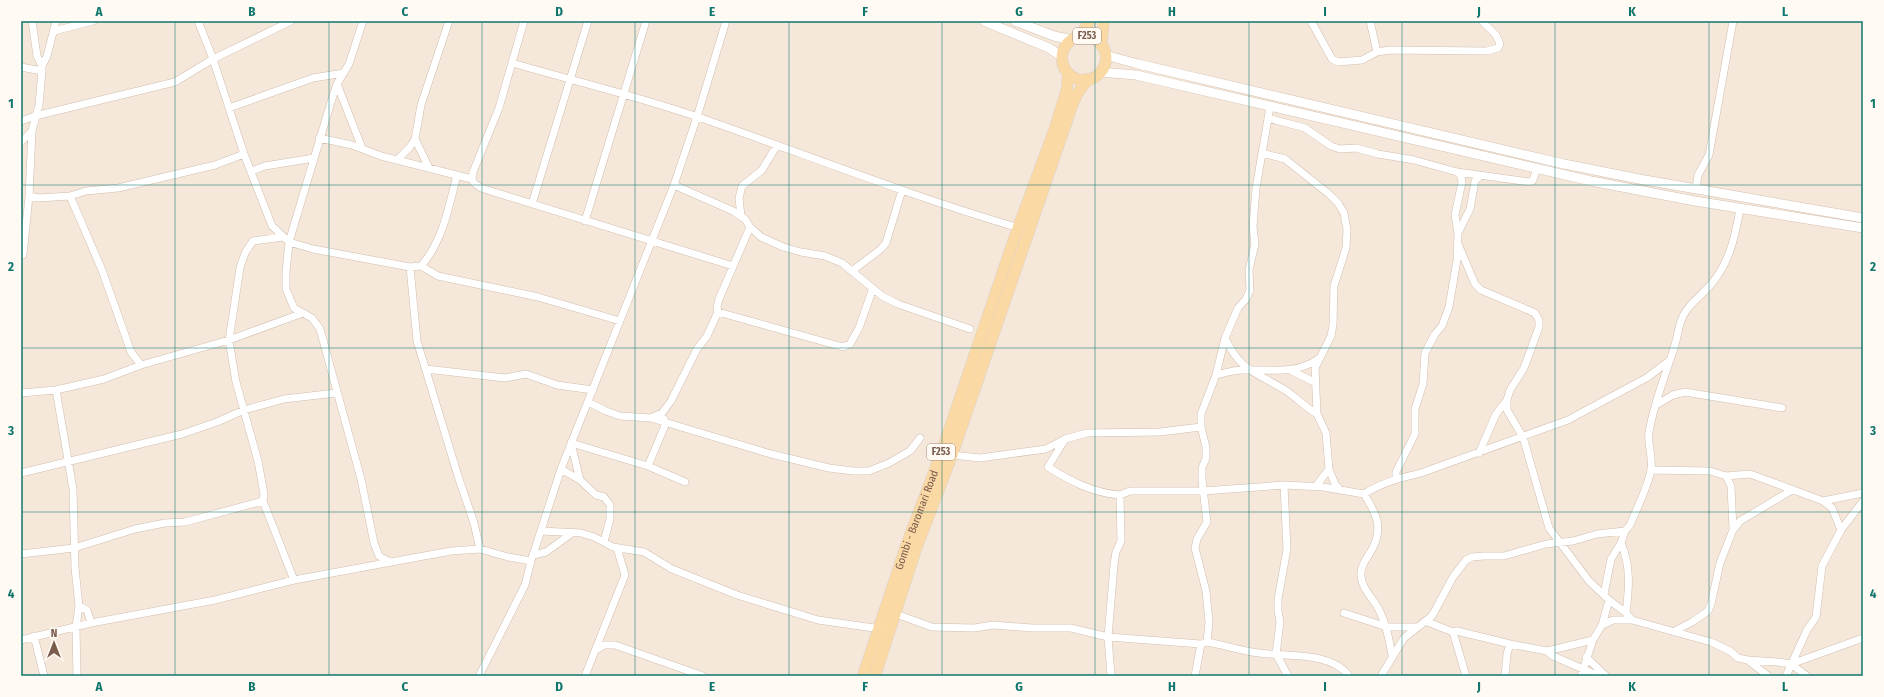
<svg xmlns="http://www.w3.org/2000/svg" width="1884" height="697" font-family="'Fira Sans Condensed',sans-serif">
<rect width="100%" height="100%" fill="#fdf6ec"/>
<path fill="#f5e8da" d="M21,21H1863V676H21Z"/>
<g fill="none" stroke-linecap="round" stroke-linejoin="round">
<g stroke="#d1beb0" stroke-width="8">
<path id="minor" d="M198,21L213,59L244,154L272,226L289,242L313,249L410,267L421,266C443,241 449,206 457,175
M363,21L349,64L337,84L331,102L289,242L286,272V289L294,308L312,318L320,329L361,479L374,543L379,556L390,562
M524,21L499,108L473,172L472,179L474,183L481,188L733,266
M1311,21L1332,59L1338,62L1362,60L1377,52L1390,50L1487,51L1498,48L1500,44L1496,35L1482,21
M1370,21L1377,52
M54,31L93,21
M512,63C574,81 637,96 698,117C805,154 910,196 1019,228
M42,66L47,56L56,21
M21,67L42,71
M337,84L362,148
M229,108L313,78L344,73
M1268,118L1305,128L1331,146L1340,149L1356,148L1378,154L1414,160L1457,172L1530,182L1533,180L1537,168
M21,121L35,116L175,82L213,59L291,21
M319,138L352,145L381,156L472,179
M415,139L429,168
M21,142L32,131
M1262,153L1285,159L1329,194L1338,203L1344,213L1347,230L1346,248L1334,286L1333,325L1331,336L1315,368L1317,414L1326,433L1329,469L1335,484L1340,490
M397,160L410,147L415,139L421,105L449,21
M251,171L265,166L314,158
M674,185L733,211L745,219L750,227L761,237L783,247L801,252L825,256L842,263L882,296L898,304L970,329
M1696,189L1698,175L1709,155L1733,21
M29,196L39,198L70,196L86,191L118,188L215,165L244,154
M70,196L102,270L131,352L141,365
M532,204L588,21
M741,216L739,198L742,186L762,170L777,145
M585,221L646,21
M750,227L719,299L717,307L718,312L843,347L850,344L859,328L873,288
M1458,233L1470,209L1475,181L1480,176
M283,237L253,241L245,253L240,268L229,340L236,382L258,461L264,494L263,501L294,580
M1458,244L1475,284L1481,290L1535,313L1539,320V327L1524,368L1510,390L1507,400L1496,414L1479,453
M23,255L29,196L32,131L39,105L42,71V66L37,56L32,21
M421,266L438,276L538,297L620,321
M410,267L417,341L458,476L474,523L480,549
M852,271L881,249L886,243L902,190
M1225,338C1241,372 1256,372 1285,390C1296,397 1305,407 1317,414
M426,369L505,378L526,374L557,385L593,390
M1292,371L1314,382
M1216,375C1225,373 1234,370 1243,370C1270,369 1295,375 1318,359
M56,390L73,489L75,568L79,606L76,627L77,676
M21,393L56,390L104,379L141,365L229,340L303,313
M1507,400V410L1523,437L1549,528L1589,581L1609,600L1626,613L1632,620
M588,402L606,411L620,416L651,418L771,454L829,468L853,471H869L889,463L910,451L920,438
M1656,405L1673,395L1685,392L1782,408
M651,418L662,413L671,401L697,349L707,336L718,312
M1065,439L1048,467C1070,481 1093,493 1120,495L1121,541L1116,552L1114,564L1108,637L1111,676
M571,443L648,466L685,482
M571,443L580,480
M952,455L980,458L1046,449L1065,439L1087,433L1160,432L1201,427
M648,466L666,423L664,419
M561,469L580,480L596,495L604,497L610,505V519L604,542
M1651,470L1710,471L1726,476L1750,474L1823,501L1832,508L1841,530
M21,473L182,434L217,422L244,410L284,399L336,393
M1726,476L1731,486L1733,530
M1396,479V472L1415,434V409L1423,384L1425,353L1435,334L1442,326L1449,307L1457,260L1458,233L1455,215L1462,182L1461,176L1457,172
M1284,485L1287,549L1278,599V610L1280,622L1276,654L1288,676
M1316,486L1329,469
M1364,494C1379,517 1384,532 1368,556C1364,562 1360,569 1361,576C1362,589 1372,597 1378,608C1386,623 1389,639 1392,655
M1120,495L1130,491H1203L1284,485L1323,487L1364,494C1383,482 1400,478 1421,473L1568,420L1648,377L1670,360
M1823,501L1863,493
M541,531L581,533L594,537L613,547L644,552L672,569L737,595L818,620L881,629
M1621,543C1631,566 1629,589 1626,613
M21,554L74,548L135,529L165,523L185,522L263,501
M533,555L546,552L572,533
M1604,594L1611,559L1621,543L1625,531L1630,525C1636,510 1649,485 1651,469C1653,456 1647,443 1649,432C1654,403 1665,376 1674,348C1677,339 1678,330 1681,321C1686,305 1703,295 1713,282C1730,261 1736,233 1740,208
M79,606L87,610L91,623
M1344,613L1387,627H1417
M896,614L932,627L974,628L993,625L1032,628H1071L1108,637L1201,644L1207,642C1225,645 1241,651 1259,653C1286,657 1331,651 1349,676
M1425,621L1453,632L1457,631L1510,644L1547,651L1593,640
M1602,625L1613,620H1632L1711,642L1730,651L1738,658L1748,660L1777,662L1791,664L1807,676
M1453,632L1466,676
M1673,632L1692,622L1708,611L1711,604L1720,563L1733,530L1740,521L1792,490
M34,636L44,676
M21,640L91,623L215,600L294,580L451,551L480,549L508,557L531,561
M1207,642L1209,622L1206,591L1195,548L1197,539L1207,522L1202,480V468L1206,458V447L1201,427V414L1216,375L1225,338L1238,308L1246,299L1250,290L1249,270L1255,244L1253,227L1256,188L1270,107
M596,650L604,645H615L703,676
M1547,651L1553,656L1599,676
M1586,657L1606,676
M1749,661L1768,676
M1791,664L1863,638
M479,676L525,585L531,561L561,469L674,185L697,117L726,21
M585,676L625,575L617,548
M1195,676L1201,644
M1381,676L1404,638L1432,616L1453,577L1466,560L1472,557L1484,556H1504L1546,544L1573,541L1597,534L1625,531
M1505,676L1507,654L1510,644
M1581,676L1593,640L1602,625L1609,600
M1786,676L1807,630L1816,617L1822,566L1841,530L1863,501"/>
</g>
<g stroke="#d6c0b0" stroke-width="10">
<path id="secondary" d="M984,21L1049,48L1062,57
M1015,21L1054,36L1072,40
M1105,55L1138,64L1564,164L1639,179L1863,218
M1100,72L1136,75L1591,181L1695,201L1863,228"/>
</g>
<g stroke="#dad1cd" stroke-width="12">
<g id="primary">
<circle cx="1084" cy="58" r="22"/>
<path d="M1079,37L1090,21"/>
<path d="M1101,45L1104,21"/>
<path id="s1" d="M863,676L906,546L942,451L1014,239L1055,128L1067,89L1068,73"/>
<path d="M875,676L916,549L952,455L1073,103L1077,94L1088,79"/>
</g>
</g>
<use href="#minor" stroke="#fff" stroke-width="7"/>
<use href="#secondary" stroke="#fff" stroke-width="9"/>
<use href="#primary" stroke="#fbd9a5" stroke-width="11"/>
</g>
<path fill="none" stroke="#0f766e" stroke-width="1" stroke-opacity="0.55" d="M175,21V676M329,21V676M482,21V676M635,21V676M789,21V676M942,21V676M1095,21V676M1249,21V676M1402,21V676M1555,21V676M1709,21V676M21,185H1863M21,348H1863M21,512H1863"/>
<g text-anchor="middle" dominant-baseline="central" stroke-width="3" stroke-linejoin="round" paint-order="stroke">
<g fill="#fffaf3" stroke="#a28b7f" stroke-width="1">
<rect x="1073" y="28" width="28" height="16" rx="3"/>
<rect x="927" y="444" width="28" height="16" rx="3"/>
</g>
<g font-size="10" font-weight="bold" fill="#7a5c4d">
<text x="1087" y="36">F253</text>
<text x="941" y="452">F253</text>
</g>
<g font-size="11" fill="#7a5c4d" stroke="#fffaf3">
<text stroke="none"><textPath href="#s1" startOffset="165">Gombi - Baromari Road</textPath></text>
</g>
</g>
<rect width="1884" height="697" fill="none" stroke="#fffaf3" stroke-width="44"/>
<g transform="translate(54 643)" stroke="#fffaf3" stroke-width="3" paint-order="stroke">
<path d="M0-3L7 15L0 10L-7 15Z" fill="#7a5c4d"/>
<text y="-6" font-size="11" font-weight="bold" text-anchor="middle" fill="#7a5c4d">N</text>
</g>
<rect x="22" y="22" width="1840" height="653" fill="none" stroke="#0f766e" stroke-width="1.5"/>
<g font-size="13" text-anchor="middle" font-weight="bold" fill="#0f766e">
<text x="99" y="16">A</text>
<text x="252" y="16">B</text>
<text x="405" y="16">C</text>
<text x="559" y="16">D</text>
<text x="712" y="16">E</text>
<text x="865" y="16">F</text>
<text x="1019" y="16">G</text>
<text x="1172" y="16">H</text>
<text x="1325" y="16">I</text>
<text x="1479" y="16">J</text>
<text x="1632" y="16">K</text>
<text x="1785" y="16">L</text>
<text x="11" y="108">1</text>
<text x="1873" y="108">1</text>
<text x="11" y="271">2</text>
<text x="1873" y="271">2</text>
<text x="11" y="435">3</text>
<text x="1873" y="435">3</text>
<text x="11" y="598">4</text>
<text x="1873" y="598">4</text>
<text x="99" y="691">A</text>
<text x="252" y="691">B</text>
<text x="405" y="691">C</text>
<text x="559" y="691">D</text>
<text x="712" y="691">E</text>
<text x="865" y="691">F</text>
<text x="1019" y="691">G</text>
<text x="1172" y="691">H</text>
<text x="1325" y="691">I</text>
<text x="1479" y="691">J</text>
<text x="1632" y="691">K</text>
<text x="1785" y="691">L</text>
</g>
</svg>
